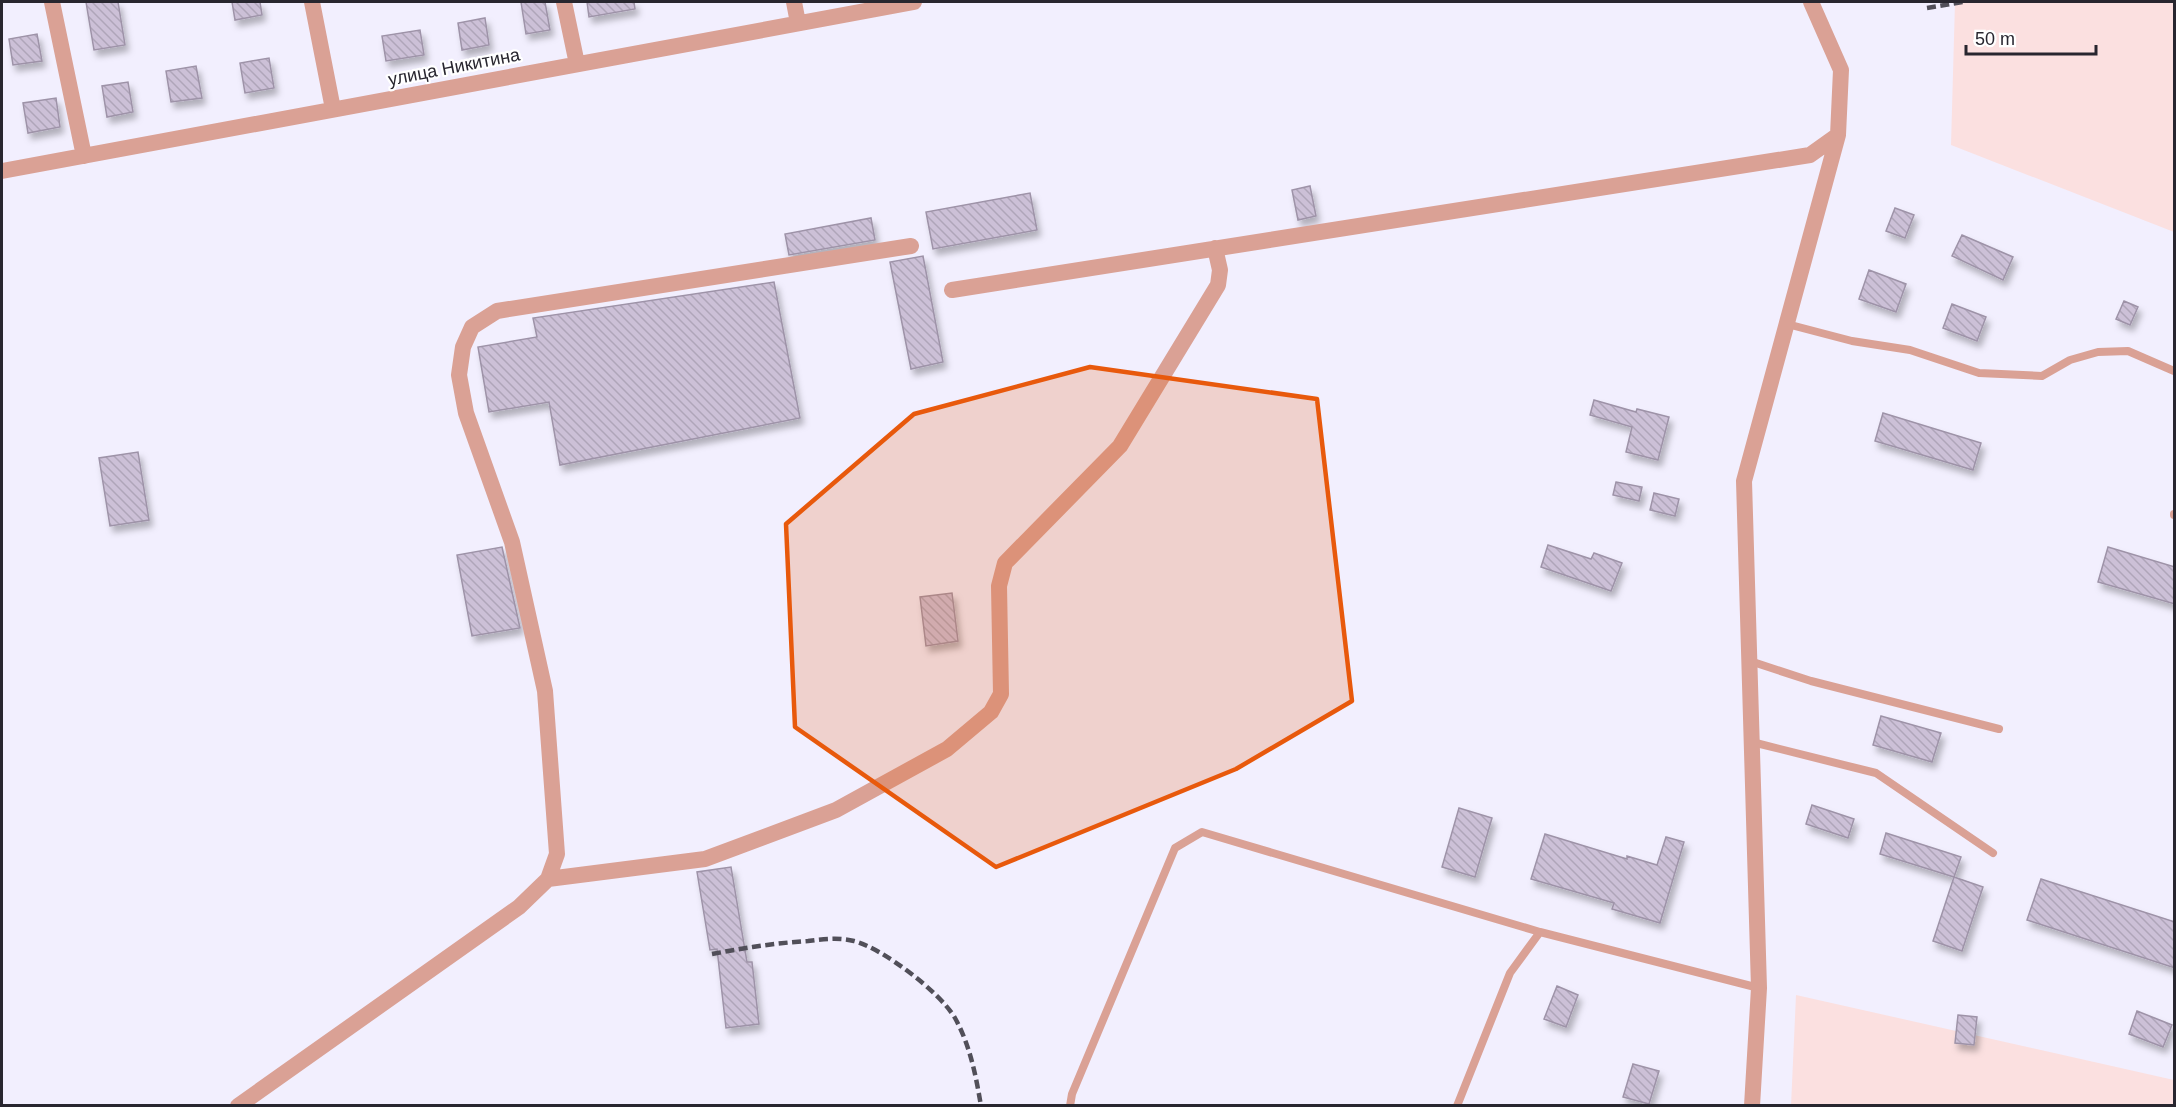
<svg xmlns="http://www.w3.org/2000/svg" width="2176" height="1107" font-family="Arial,sans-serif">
<defs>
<pattern id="building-back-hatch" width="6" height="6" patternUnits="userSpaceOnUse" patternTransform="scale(1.5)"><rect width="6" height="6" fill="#ccc0d7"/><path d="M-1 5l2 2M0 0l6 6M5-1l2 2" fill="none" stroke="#afa5b9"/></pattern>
<filter id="shadow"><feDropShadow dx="3.5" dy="6" stdDeviation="3" flood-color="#0004"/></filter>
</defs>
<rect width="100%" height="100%" fill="#f2effe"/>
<path fill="#fbe0e0" d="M1955,2H2174V232L1951,145Z
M1796,995L2174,1080V1105L1791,1106Z"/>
<path fill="url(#building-back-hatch)" stroke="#9e93a8" stroke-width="1.5" filter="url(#shadow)" d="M86,2H118L125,45L94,50Z
M232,2H260L262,15L235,20Z
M521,2H545L550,30L526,34Z
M587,2H634L635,9L589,17Z
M485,18L489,45L462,50L458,23Z
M420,30L424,55L386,61L382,36Z
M37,34L42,61L13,65L9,39Z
M269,58L274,88L245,93L240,63Z
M196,66L202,98L171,102L166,71Z
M128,82L133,112L107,117L102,86Z
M56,98L60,127L28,133L23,103Z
M1310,186L1316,216L1298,220L1292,190Z
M1030,193L1037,230L933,249L926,212Z
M1895,208L1914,215L1905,238L1886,231Z
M871,218L875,240L789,255L785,234Z
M1962,235L2013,257L2003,280L1952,256Z
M923,256L943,362L911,369L890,262Z
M1869,270L1906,284L1896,312L1859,299Z
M774,282L800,418L560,465L549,402L489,412L478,347L537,337L533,318Z
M2124,301L2138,307L2130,325L2116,319Z
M1952,304L1986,317L1977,341L1943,328Z
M1594,400L1636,412L1637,409L1669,417L1658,460L1626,452L1632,427L1590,415Z
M1883,413L1981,443L1973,470L1875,441Z
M138,452L149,520L110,526L99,458Z
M1616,482L1642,487L1639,501L1613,495Z
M1654,493L1679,499L1675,516L1650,510Z
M1548,545L1591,559L1594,553L1622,563L1611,591L1541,567Z
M502,547L520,628L472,636L457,555Z
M2108,547L2175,567V604L2098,582Z
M952,593L958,641L926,646L920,597Z
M1881,716L1941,733L1932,762L1873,745Z
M1812,805L1854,819L1848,838L1806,824Z
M1459,808L1492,818L1475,877L1442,867Z
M1886,833L1961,857L1954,877L1880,854Z
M1545,834L1627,859V856L1657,865L1666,837L1684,842L1660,923L1612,909L1614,903L1531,879Z
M731,867L747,962H752L759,1024L726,1028L717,949L710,950L697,872Z
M1954,877L1983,887L1962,951L1933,941Z
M2041,879L2175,922V968L2027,920Z
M1557,986L1578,995L1566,1027L1544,1019Z
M2137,1011L2172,1025L2163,1047L2129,1034Z
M1958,1015L1977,1017L1974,1045L1955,1043Z
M1633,1064L1659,1071L1649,1104L1623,1097Z"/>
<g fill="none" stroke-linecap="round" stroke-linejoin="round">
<path stroke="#daa195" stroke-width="8" d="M1787,324L1852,341L1910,350L1979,373L2042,376L2070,360L2098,352L2128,351L2174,371
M2174,515V514
M1750,661L1811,681L1999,729
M1752,742L1876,773L1993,853
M1070,1106L1072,1094L1175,848L1202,832L1540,932
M1457,1106L1510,973L1540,932L1759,988"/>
<path stroke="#daa195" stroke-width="16" d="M52,2L84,156
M312,2L333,109
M564,2L577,64
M794,2L798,23
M2,171L914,2
M952,290L1810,155L1838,135
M548,879L705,859L836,810L947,749L991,712L1001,694L999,586L1005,563L1120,446L1218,285L1220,270L1215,248
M238,1106L519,907L548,879L557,854L545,691L512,542L466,413L459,375L463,347L472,327L497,311L911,246
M1752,1106L1759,988L1744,481L1838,135L1841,70L1811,2"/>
<path stroke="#514f59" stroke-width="4.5" stroke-dasharray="9 4.5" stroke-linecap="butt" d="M1927,8L1963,2
M712,954C744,948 775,943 808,941C823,939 839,937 854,941C882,948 940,992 955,1018C970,1045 976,1076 981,1106"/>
</g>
<path fill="#e8590c" fill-opacity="0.2" stroke="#e8590c" stroke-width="4.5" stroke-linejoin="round" d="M1090,367L1317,399L1352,701L1236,769L996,867L795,727L786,524L914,414Z"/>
<g text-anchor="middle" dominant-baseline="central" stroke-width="4.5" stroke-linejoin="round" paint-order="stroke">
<g font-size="18" fill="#28262f" stroke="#fff">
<text transform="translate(454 67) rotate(-11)">улица Никитина</text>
</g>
</g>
<rect width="2176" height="1107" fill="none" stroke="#28262f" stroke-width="6"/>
<path d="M1966 45v9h130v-9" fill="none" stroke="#28262f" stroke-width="3"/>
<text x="1975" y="45" font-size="18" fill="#28262f" stroke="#ffffff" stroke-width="4.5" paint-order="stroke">50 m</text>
</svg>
